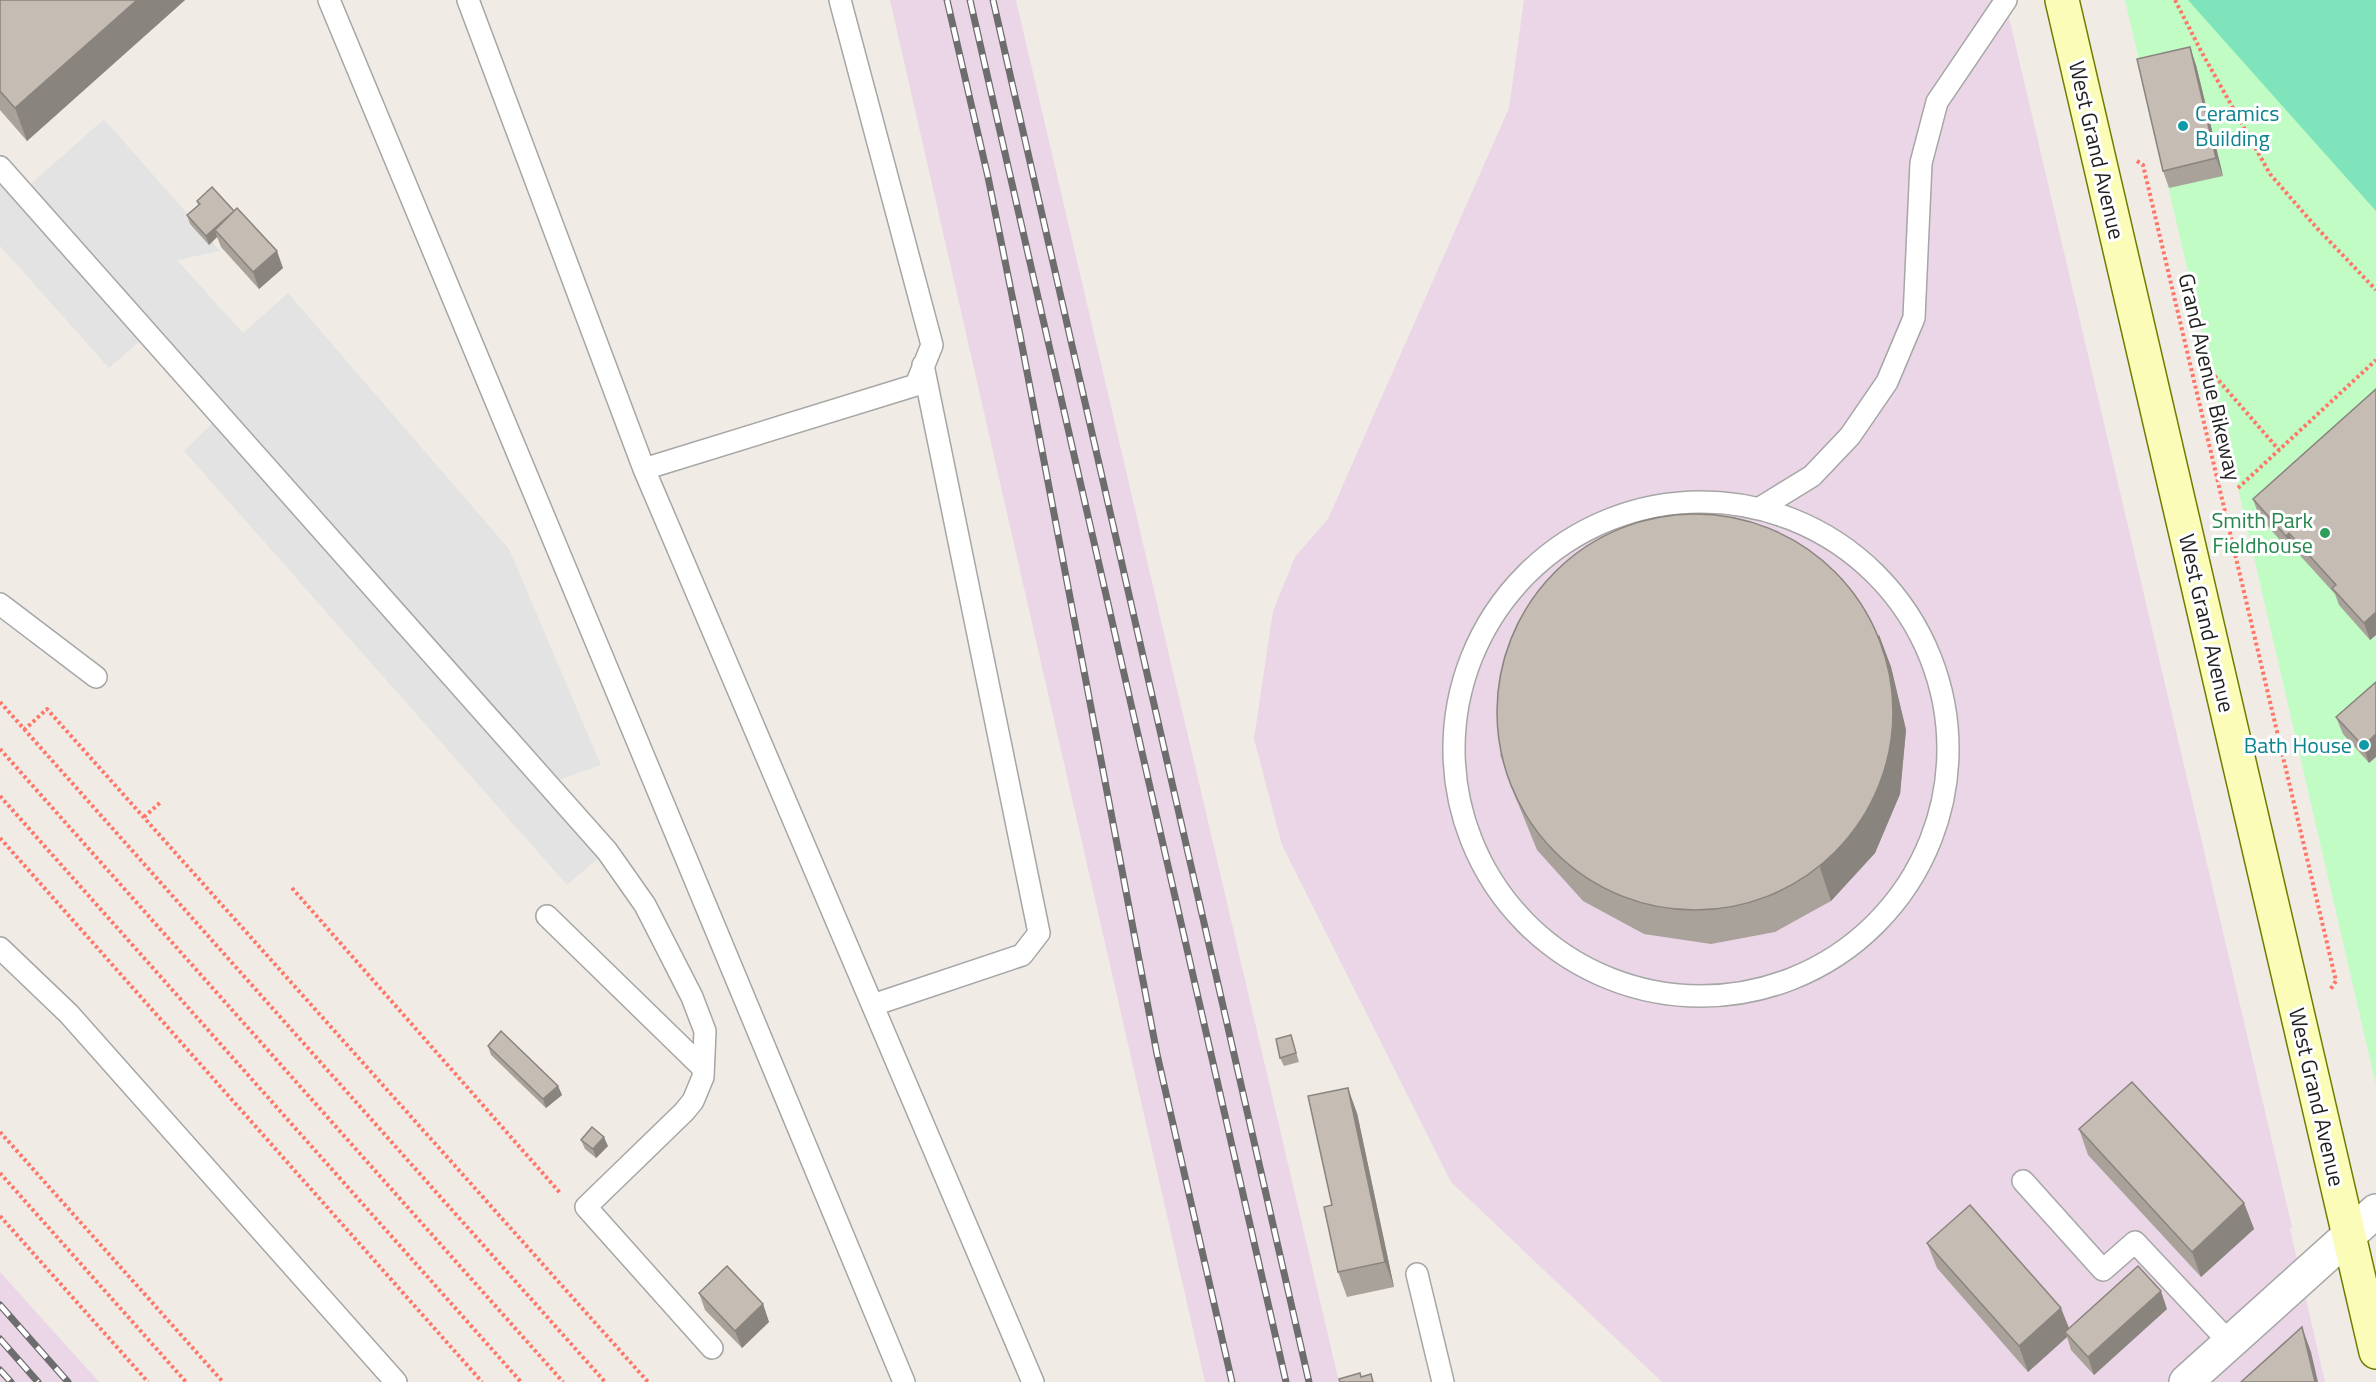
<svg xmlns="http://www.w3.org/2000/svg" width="2376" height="1382" font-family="'Titillium Web',sans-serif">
<rect width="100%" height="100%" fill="#f0ece5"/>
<path fill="#ead6e6" d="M890,0H1016L1339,1382H1205Z
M1524,0H2005L2292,1227L2290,1229L2325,1382H1662L1451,1182L1282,845L1254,739L1273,611L1295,557L1328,519L1509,108Z
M0,1272L99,1382H0Z"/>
<path fill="#c0fcc4" d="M2125,0H2376V1085Z"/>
<path fill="#7fe3bb" d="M2188,0H2376V211Z"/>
<path fill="#e3e3e3" d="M104,119L220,251L177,260L243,333L288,293L509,549L601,765L547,784L607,851L567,885L184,451L220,416L148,334L109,368L0,246V167L22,192Z"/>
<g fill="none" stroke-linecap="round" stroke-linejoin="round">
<g stroke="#a6a6a6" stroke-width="24">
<path id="service" d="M329,0L904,1382
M468,0L644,469L1033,1382
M0,167L607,851L645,905L692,997L705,1031L703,1077L693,1101L684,1112L586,1207L712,1348
M644,469L916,385L932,345L840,0
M1454 749a247 247 0 1 1 494 0a247 247 0 1 1-494 0Z
M1760,508L1812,476L1850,436L1887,382L1914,318L1921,163L1937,102L2006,0
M0,604L96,677
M547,916L703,1068
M0,948L69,1014L396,1382
M873,1005L1022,955L1039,933L923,365
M2023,1181L2103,1270L2135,1242L2230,1343
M1417,1274L1443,1382"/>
</g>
<g stroke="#a6a6a6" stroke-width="36">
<path id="minor" d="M2186,1382L2376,1211"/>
</g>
<g stroke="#707c00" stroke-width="36">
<path id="secondary" d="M2062,0L2376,1352"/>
</g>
<path stroke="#ff7567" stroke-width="4" stroke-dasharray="3 3" stroke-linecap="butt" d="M2175,0L2201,51L2270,174L2316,227L2376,290
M2137,161L2143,165L2336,981L2330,990
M2207,367L2279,450
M2238,488L2376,360
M0,702L605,1382
M24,730L47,709L648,1382
M0,749L563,1382
M0,796L521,1382
M144,817L161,802
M0,838L482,1382
M292,888L561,1194
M0,1132L223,1382
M0,1173L186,1382
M0,1216L148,1382"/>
<use href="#service" stroke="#fff" stroke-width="21"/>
<use href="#minor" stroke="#fff" stroke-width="33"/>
<use href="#secondary" stroke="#fafcb7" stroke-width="33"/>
<g stroke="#6d6d6d" stroke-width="7">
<path id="rail" d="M947,0L988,177L1020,335L1157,1054L1232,1382
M970,0L1286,1382
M993,0L1309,1382
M0,1305L68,1382
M0,1339L38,1382
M0,1370L11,1382"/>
</g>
<use href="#rail" stroke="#fff" stroke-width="4.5" stroke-dasharray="14" stroke-linecap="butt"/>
</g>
<path fill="#a9a29b" d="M0,0H185L27,141L0,110Z
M2196,65L2223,176L2169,188L2163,171Z
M197,201L283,268L259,289L221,247L217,237L209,245L190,224L187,215L198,205Z
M2376,389V635L2370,640L2339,605L2335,594L2295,550L2292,554L2259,516L2253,499Z
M1879,635L1891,667L1906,730L1900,794L1875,853L1831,901L1775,932L1711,944L1644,934L1583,901L1537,850L1511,786L1500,754Z
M2376,682L2369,763L2343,734L2336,717Z
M1291,1035L1299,1062L1284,1066L1280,1058Z
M488,1046L558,1086L562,1095L546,1108L491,1055Z
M1357,1113L1394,1287L1347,1297L1338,1272L1332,1205Z
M2079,1129L2244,1203L2254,1229L2201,1277L2088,1155Z
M581,1140L608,1146L596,1158L585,1149Z
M1927,1243L2069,1329L2167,1309L2094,1375L2071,1350L2067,1337L2028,1372L1937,1268Z
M699,1293L763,1304L769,1322L742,1348L705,1310Z"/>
<path fill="#8a847e" d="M137,0H185L27,141L15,108Z
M2190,47L2196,65L2223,176L2216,158Z
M234,211L215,230L217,237L209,245L206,236Z
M277,251L283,268L259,289L253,272Z
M2289,533L2295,550L2292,554L2286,536Z
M2376,612V635L2370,640L2364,623Z
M1879,635L1891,667L1906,730L1900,794L1875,853L1831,901L1820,868Z
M2376,734V757L2369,763L2363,746Z
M558,1086L562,1095L546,1108L543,1099Z
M1348,1088L1357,1113L1394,1287L1385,1262Z
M604,1137L608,1146L596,1158L593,1149Z
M2244,1203L2254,1229L2201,1277L2192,1252Z
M2161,1291L2167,1309L2094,1375L2088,1357Z
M763,1304L769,1322L742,1348L735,1331Z
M2061,1308L2071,1333L2065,1332L2067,1337L2028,1372L2019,1346Z
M2302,1327L2311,1352L2318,1382H2315Z"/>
<path fill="#c5bcb4" stroke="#8a847e" stroke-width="1.5" d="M0,0H137L15,108L0,91Z
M2190,47L2216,158L2163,171L2137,59Z
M212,187L234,211L206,236L187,215L200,204L197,201Z
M237,208L277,251L253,272L215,230Z
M2376,389V612L2364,623L2332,588L2336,585L2289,533L2286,536L2253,499Z
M1497 712a198 198 0 1 1 396 0a198 198 0 1 1-396 0Z
M2376,682V734L2363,746L2336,717Z
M501,1031L558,1086L543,1099L488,1046Z
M1291,1035L1296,1053L1280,1058L1276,1039Z
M2132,1082L2244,1203L2192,1252L2079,1129Z
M1348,1088L1385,1262L1338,1272L1324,1207L1332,1205L1308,1096Z
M592,1127L604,1137L593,1149L581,1140Z
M1970,1205L2061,1308L2019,1346L1927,1243Z
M727,1266L763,1304L735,1331L699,1293Z
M2138,1266L2161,1291L2088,1357L2065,1332Z
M2302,1327L2315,1382H2241Z
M1360,1373L1361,1377L1371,1374L1373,1382H1340L1339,1379Z"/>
<g fill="#0f9aa8" stroke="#fff" stroke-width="2">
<circle cx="2183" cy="126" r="6"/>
<circle cx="2364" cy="745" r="6"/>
</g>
<circle fill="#2e9e5b" stroke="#fff" stroke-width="2" cx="2325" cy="533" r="6"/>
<g text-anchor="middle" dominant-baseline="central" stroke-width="6" stroke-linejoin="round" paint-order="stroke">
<g font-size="22" fill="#0d838f" stroke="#fff" text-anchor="start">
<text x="2195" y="113">Ceramics<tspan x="2195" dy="25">Building</tspan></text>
<text x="2352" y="745" text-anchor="end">Bath House</text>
</g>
<g font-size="22" fill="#1f1f1f" stroke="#fff">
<text transform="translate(2097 150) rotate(77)">West Grand Avenue</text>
<text transform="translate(2210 377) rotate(77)">Grand Avenue Bikeway</text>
<text transform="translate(2207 623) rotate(77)">West Grand Avenue</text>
<text transform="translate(2317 1097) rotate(77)">West Grand Avenue</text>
</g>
<g font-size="22" fill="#27864d" stroke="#fff" text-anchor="end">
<text x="2313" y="520">Smith Park<tspan x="2313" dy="25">Fieldhouse</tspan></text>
</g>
</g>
</svg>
